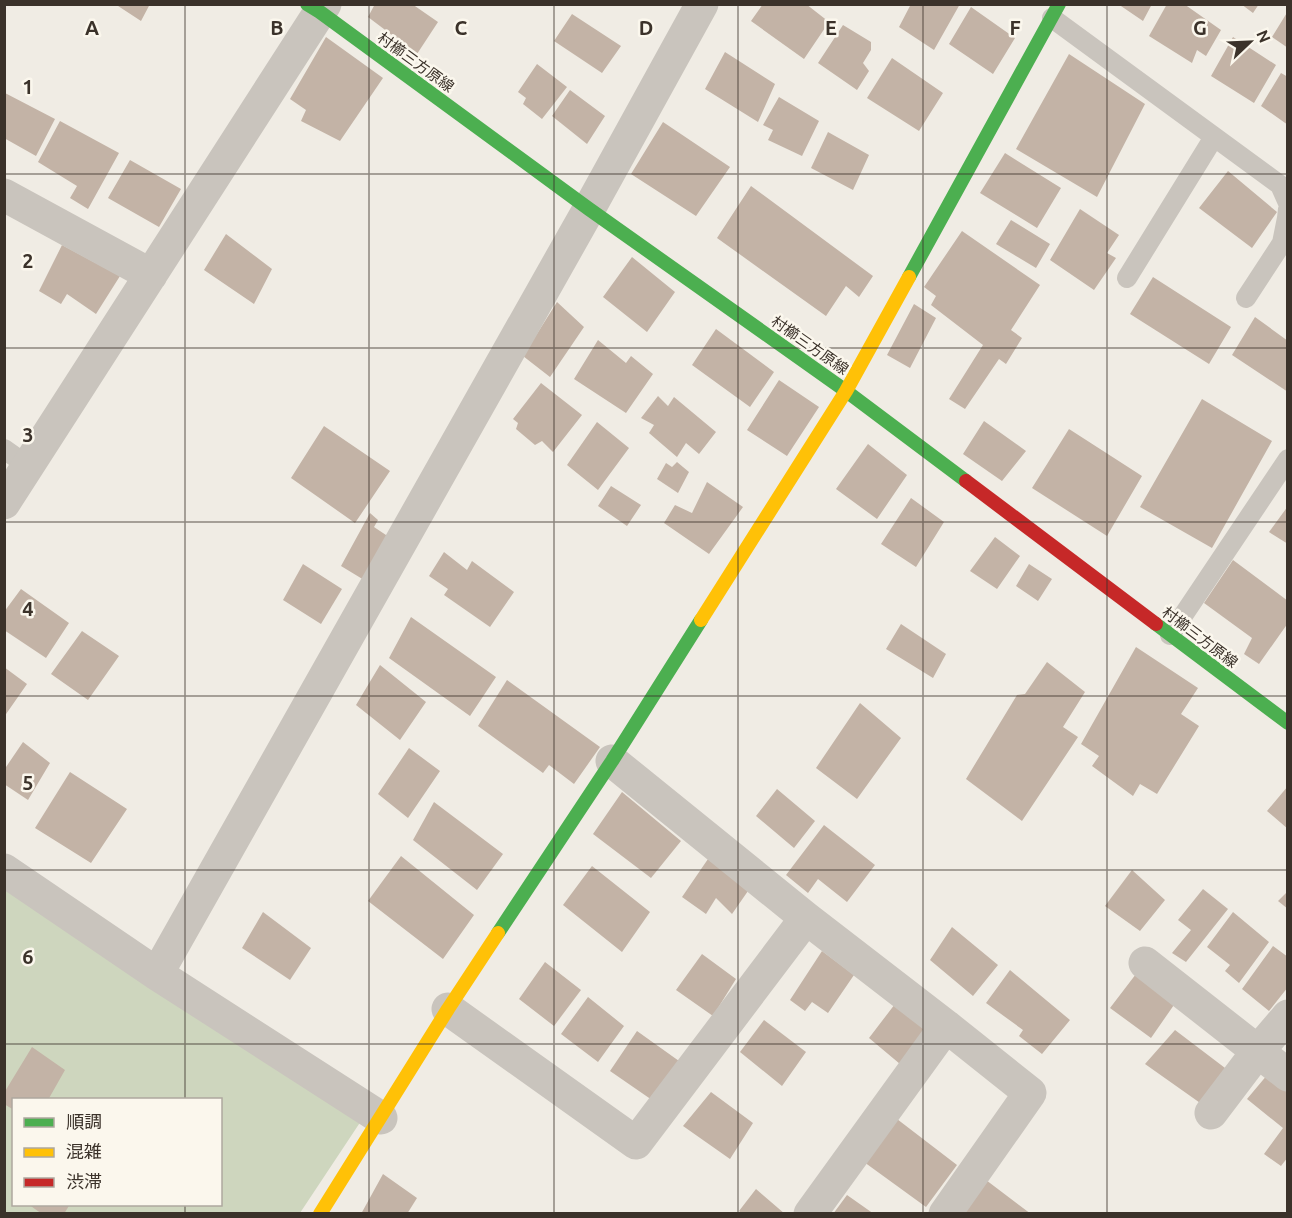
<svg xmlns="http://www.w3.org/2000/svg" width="1292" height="1218" font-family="Ubuntu,'Noto Sans JP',sans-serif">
<rect width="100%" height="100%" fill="#f0ece4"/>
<path fill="#ced6be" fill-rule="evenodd" d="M4,884L361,1121L300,1213H5ZM14,1100H220V1204H14Z"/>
<path fill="#c3b3a6" d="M115,4H150L141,21Z
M375,4H412L438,22L417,54L368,17Z
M763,4H806L829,22L804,59L751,21Z
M911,4H960L934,50L899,27Z
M1118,4H1152L1143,21Z
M1167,4H1184L1221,30L1206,56L1197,50L1192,63L1149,36Z
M1241,4H1259L1253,13Z
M971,7L1015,38L993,74L949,44Z
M1288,11V48L1272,37Z
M572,14L621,46L602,73L554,41Z
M843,25L871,42V50L863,63L869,71L857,90L818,63Z
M326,37L383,78L340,141L301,121L306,110L290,99Z
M1233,37L1276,65L1254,103L1211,76Z
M725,52L775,84L758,122L705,89Z
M1069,54L1145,104L1097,197L1016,149Z
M892,58L943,93L919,131L867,98Z
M537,64L567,87L542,119L523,104L526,98L518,92Z
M1281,73L1288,77V125L1261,106Z
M570,90L605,116L587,144L552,116Z
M5,93L55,119L36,156L4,138Z
M779,97L819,121L802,156L768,140L773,130L763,125Z
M60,121L119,153L88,209L70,198L77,186L38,162Z
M663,122L730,167L696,216L631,174Z
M828,132L869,155L853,190L811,168Z
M1005,153L1061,188L1037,228L980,193Z
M130,160L181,189L159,227L108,198Z
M1228,171L1277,212L1252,248L1199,208Z
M751,186L873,276L859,297L846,286L826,316L717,238Z
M1080,209L1119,235L1107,253L1116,258L1094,290L1050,260Z
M1011,220L1050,244L1036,268L996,244Z
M962,231L1040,285L1011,330L1022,338L1006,364L999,359L965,409L949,399L983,345L931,305L936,296L924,287Z
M226,234L272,269L254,304L204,270Z
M62,245L120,276L96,314L67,294L61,304L39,291Z
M632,257L675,292L647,332L603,297Z
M1153,277L1231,327L1209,364L1130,314Z
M557,302L584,327L550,377L523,356Z
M914,304L936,318L910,368L887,355Z
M1255,317L1288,341V392L1232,355Z
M716,329L774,372L750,407L692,365Z
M598,340L626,363L631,356L653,374L626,413L574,379Z
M779,380L819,407L787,456L747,430Z
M541,383L582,415L553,452L542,441L535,445L516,429L518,423L513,419Z
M658,396L668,406L674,397L716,432L699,454L686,443L677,457L649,433L654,425L641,418Z
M1202,399L1272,441L1212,548L1140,507Z
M984,421L1026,451L1002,481L963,454Z
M597,422L629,448L598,490L567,465Z
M324,426L390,471L355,523L291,478Z
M1069,429L1142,476L1107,536L1032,488Z
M868,444L907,475L877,519L836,489Z
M677,462L689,472L678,493L657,479L666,463L672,467Z
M707,482L743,507L709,554L664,523L675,505L692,513Z
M611,486L641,505L627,526L598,506Z
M911,498L944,522L916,567L881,544Z
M1288,506V544L1269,532Z
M370,513L378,520L374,527L392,539L369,583L341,566Z
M995,537L1020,556L997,589L970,571Z
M444,552L467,570L472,561L514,592L490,627L444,595L448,589L429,576Z
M1233,560L1288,601V623L1259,664L1244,654L1252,638L1204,603Z
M303,564L342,589L321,624L283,600Z
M1029,564L1052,579L1038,601L1016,586Z
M21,589L69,623L46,658L4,630V612Z
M411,617L496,677L470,716L389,658Z
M901,624L946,654L933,678L886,649Z
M82,631L119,656L88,700L51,674Z
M1136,647L1198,688L1181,714L1199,726L1157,794L1140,784L1133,796L1092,766L1099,756L1081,744Z
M1047,662L1085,692L1063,727L1078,737L1022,821L966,779L1017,695L1025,694Z
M380,665L426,702L400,740L356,705Z
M4,667L27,684L4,717Z
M507,680L600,747L574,784L549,765L543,773L478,726Z
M860,703L901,738L857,799L816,768Z
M23,742L50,763L28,800L4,784V770Z
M409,748L440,771L408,818L378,794Z
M70,772L127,809L91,863L35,828Z
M1288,786V829L1267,811Z
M777,789L815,821L794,848L756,816Z
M622,792L681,841L651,878L593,834Z
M434,802L503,854L477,890L413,840Z
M824,825L875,865L847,902L818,879L808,893L786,875Z
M401,856L474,915L443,959L368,901Z
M708,859L748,891L732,914L716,898L706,914L682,897Z
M592,866L650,912L622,952L563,905Z
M1132,870L1165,900L1140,931L1105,906Z
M1203,889L1228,909L1186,962L1172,953L1191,930L1178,920Z
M1288,891V909L1278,901Z
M263,912L311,948L290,980L242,948Z
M1233,912L1269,942L1239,983L1225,971L1230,965L1207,947Z
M952,927L998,965L973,996L930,960Z
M1273,946L1288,957V987L1269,1011L1242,989Z
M822,951L854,975L828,1013L812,1002L805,1011L790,1000Z
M702,954L736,979L713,1016L676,990Z
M545,962L581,990L554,1026L519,999Z
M1010,970L1070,1020L1042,1054L1019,1036L1023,1030L986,1003Z
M1136,974L1176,1002L1151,1038L1110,1008Z
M588,997L624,1026L598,1062L561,1034Z
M895,1004L927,1030L900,1064L869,1038Z
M764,1020L806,1052L782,1086L740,1052Z
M1175,1030L1229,1071L1203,1105L1145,1064Z
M637,1031L679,1061L652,1100L610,1071Z
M32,1047L65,1070L48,1100H14V1110L4,1104V1093Z
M1268,1074L1288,1089V1157L1281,1166L1264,1154L1283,1128L1247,1099Z
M711,1092L753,1123L730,1159L683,1126Z
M897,1119L957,1165L926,1207L864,1162Z
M383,1174L417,1198L407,1214H361Z
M986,1180L1031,1214H964Z
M756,1189L785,1214H742L739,1211Z
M847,1195L874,1214H833Z
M28,1204H70L64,1214H42Z"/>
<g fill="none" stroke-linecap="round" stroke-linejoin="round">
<path stroke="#c9c4bd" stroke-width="20" d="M1052,18L1280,185L1288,203
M1127,278L1214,137
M1246,298L1282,243L1287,218L1288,209
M4,449L28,466
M1170,635L1288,459"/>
<path stroke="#c9c4bd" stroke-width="33" d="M4,195L151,275
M4,503L325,4
M4,870L157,974L381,1118
M806,918L946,1026
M1145,963L1288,1075
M157,974L589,209L702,4
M448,1009L636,1143L806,918L612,761
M1211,1113L1258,1051L1288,1016
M810,1214L946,1026L1030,1093L945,1214"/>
<path stroke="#4caf50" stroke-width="14" d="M307,4L320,12L589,209L846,391L966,481
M909,277L1059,4
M1156,624L1288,723
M498,933L612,761L701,620"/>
<path stroke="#ffc107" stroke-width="14" d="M701,620L846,391L909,277
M320,1214L448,1009L498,933"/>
<path stroke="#c62828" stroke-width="14" d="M966,481L1156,624"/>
</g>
<path fill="none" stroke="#3b322a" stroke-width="1.5" stroke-opacity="0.55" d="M185,4V1100M369,4V1214M554,4V1214M738,4V1214M923,4V1214M1107,4V1214M4,174H1288M4,348H1288M4,522H1288M4,696H1288M4,870H1288M4,1044H1288M185,1204V1214"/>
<g text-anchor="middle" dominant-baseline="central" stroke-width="5" stroke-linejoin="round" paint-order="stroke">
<g font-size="15" fill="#3b322a" stroke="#fbf7ed">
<text transform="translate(416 62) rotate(36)">村櫛三方原線</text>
<text transform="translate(810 345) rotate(35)">村櫛三方原線</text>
<text transform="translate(1200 637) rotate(37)">村櫛三方原線</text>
</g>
</g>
<g font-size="20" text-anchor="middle" font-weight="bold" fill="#3b322a" stroke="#fbf7ed" stroke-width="5" stroke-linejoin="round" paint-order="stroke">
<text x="92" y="35">A</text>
<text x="277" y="35">B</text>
<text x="461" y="35">C</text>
<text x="646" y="35">D</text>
<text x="831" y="35">E</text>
<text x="1015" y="35">F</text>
<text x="1200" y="35">G</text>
<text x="28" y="94">1</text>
<text x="28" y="268">2</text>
<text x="28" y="442">3</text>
<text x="28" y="616">4</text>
<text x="28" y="790">5</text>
<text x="28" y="964">6</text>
</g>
<rect width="1292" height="1218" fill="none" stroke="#3b322a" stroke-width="12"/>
<rect x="12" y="1098" width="210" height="108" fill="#fbf7ed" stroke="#aea89f" stroke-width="1.5"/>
<rect x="24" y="1118" width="30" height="9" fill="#4caf50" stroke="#aea89f" stroke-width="1.5"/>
<text x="66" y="1128" font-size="18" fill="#3b322a">順調</text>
<rect x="24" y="1148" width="30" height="9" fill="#ffc107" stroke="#aea89f" stroke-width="1.5"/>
<text x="66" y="1158" font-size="18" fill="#3b322a">混雑</text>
<rect x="24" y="1178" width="30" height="9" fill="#c62828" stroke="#aea89f" stroke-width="1.5"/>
<text x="66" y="1188" font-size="18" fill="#3b322a">渋滞</text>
<g transform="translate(1250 42) rotate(67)" stroke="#fbf7ed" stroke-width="4.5" paint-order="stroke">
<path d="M0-4.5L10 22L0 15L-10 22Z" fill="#3b322a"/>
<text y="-9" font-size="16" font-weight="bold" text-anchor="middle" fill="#3b322a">N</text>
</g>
</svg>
